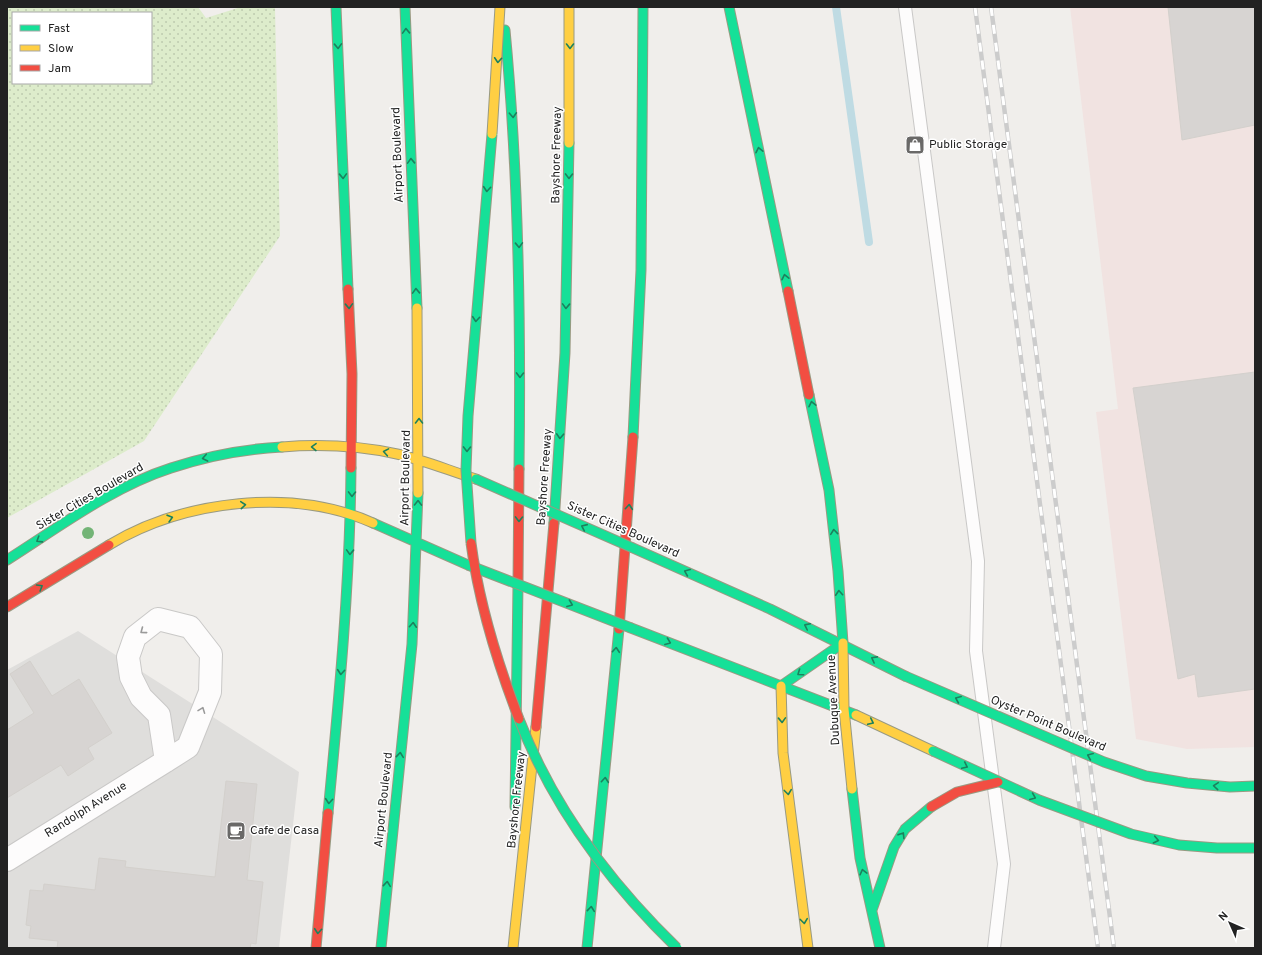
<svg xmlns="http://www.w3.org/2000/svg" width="1262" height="955" font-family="Overpass,sans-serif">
<defs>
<pattern id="grass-dots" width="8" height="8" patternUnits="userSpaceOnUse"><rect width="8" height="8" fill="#ddeccb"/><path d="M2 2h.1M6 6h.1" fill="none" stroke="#bdcaae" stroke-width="1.8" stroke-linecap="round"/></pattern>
</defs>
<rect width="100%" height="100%" fill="#f0eeeb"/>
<path fill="#dfdedc" d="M78,631L299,772L279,948H7V670Z"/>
<path fill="#f1e3e1" d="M1070,7H1255V747L1187,749L1136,739L1096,412L1118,409Z"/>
<path fill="url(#grass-dots)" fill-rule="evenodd" d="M7,7H198L206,18L241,7H275L280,236L144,441L7,518ZM13,13H151V83H13Z"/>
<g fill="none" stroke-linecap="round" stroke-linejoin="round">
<path stroke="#bfdbe3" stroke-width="8" d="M836,7L869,242"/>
</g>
<path fill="#d7d4d2" stroke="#d3d0cc" d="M1168,7H1255V125L1182,140Z
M1255,372V689L1198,697L1195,674L1178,679L1133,388Z
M30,661L52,696L79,679L112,733L88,748L94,759L68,776L61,765L7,798V730L34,713L10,674Z
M226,781L257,784L247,880L263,882L256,944L251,943L250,948H57L58,941L29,938L31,926L26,925L30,890L43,891L44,884L95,890L99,858L126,861L125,867L215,877Z"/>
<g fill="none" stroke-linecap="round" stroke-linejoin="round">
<g stroke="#c9c8c7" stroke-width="14">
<path id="lane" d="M905,7L978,561L976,651L1004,864L994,948"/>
</g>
<g stroke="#c9c8c7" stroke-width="24">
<path id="street" d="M7,860L166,761L188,747L210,692L211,654L190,627L158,619L135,637L128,657L131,677L141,697L159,715L166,761"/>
</g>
<g stroke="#999a82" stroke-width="11">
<path id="fast" d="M336,7L348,289
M405,7L417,308
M729,7L788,291
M505,30C519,176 521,323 519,469
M809,395L829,490L838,571L843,643
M633,437L641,270L643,7
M373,523L468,565
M554,523L565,353L569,143
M633,548L770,609L905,676
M7,560C59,527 112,487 171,468C207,456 244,449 282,447
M631,628L856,715
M781,686L843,643
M852,789L860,858L880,948
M515,807L518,584
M328,813C339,698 350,584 351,468
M872,910L894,847L905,829L931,807
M381,948L412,644L418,493
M587,948L619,629"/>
</g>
<g stroke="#999a82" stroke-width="11">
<path id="slow" d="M569,7V143
M417,308L418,493
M282,447C320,444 360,446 397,454C424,460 450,471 476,479
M109,545C184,500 293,487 373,523
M843,643L844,709L852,789
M781,686L783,753L808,948
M856,715L933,751
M513,948L536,727"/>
</g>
<g stroke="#999a82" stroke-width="11">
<path id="jam" d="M348,289L352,374L351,468
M788,291L809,395
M518,584L519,469
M7,607L109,545
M619,629L633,437
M536,727L554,523
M316,948L328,813"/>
</g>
<use href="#lane" stroke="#fdfcfc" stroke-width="12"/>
<use href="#street" stroke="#fdfcfc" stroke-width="22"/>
<use href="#fast" stroke="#16e098" stroke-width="9"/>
<use href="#slow" stroke="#ffcf43" stroke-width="9"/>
<use href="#jam" stroke="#f24e42" stroke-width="9"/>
<g stroke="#ccc" stroke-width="4.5">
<path id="rail" d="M975,7L1098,948
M991,7L1114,948"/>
</g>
<use href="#rail" stroke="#fff" stroke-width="3" stroke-dasharray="9" stroke-linecap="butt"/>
<g stroke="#999a82" stroke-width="11" stroke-linecap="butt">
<path id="fast-bridge" d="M476,479L633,548
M471,543L466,470L468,416L492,134
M468,565L631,628
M905,676L1104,762L1146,776L1187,783L1230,787L1255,786
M519,719C553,808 610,883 677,948
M933,751L1039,800L1131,834L1179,845L1217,848H1255"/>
</g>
<g stroke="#999a82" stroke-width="11" stroke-linecap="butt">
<path id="slow-bridge" d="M492,134L500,7"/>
</g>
<g stroke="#999a82" stroke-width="11" stroke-linecap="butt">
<path id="jam-bridge" d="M471,543C479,604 497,662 519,719
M931,807L957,792L998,782"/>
</g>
<use href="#fast-bridge" stroke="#16e098" stroke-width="9"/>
<use href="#slow-bridge" stroke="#ffcf43" stroke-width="9"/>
<use href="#jam-bridge" stroke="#f24e42" stroke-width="9"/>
</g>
<circle fill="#73b476" cx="88" cy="533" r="6"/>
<defs><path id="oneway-chevron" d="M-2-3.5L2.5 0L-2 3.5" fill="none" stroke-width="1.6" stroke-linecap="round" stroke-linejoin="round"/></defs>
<g stroke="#1c815d">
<use href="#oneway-chevron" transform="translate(406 31) rotate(-92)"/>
<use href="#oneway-chevron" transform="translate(338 46) rotate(88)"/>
<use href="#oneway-chevron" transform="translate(570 46) rotate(90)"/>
<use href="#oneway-chevron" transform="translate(498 60) rotate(94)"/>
<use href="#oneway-chevron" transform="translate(513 115) rotate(87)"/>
<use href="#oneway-chevron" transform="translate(759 150) rotate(-102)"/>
<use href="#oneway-chevron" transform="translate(411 161) rotate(-92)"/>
<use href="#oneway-chevron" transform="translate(343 176) rotate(88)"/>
<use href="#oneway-chevron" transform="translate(569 176) rotate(91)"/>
<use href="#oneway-chevron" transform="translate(487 189) rotate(95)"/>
<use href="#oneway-chevron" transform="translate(519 245) rotate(88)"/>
<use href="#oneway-chevron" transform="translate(785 277) rotate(-102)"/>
<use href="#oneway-chevron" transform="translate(416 291) rotate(-92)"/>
<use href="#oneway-chevron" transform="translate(349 306) rotate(88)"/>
<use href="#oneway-chevron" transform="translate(566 306) rotate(92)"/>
<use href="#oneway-chevron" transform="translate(476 319) rotate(95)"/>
<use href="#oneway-chevron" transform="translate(520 375) rotate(91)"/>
<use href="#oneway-chevron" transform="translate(812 404) rotate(-102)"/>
<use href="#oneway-chevron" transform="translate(419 421) rotate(-90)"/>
<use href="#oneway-chevron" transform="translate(560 436) rotate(93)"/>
<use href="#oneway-chevron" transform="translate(314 447) rotate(-179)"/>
<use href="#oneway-chevron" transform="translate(467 449) rotate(91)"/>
<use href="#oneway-chevron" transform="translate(386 452) rotate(-170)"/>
<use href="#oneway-chevron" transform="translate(205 458) rotate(169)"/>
<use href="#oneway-chevron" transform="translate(352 494) rotate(91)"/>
<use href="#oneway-chevron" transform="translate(418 503) rotate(-89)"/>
<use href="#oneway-chevron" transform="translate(243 505) rotate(-5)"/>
<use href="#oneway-chevron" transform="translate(629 507) rotate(-85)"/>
<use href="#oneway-chevron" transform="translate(170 518) rotate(-16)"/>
<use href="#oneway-chevron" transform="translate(519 519) rotate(91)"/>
<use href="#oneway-chevron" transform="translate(584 527) rotate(-156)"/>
<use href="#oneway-chevron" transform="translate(834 532) rotate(-96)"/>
<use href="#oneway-chevron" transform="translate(39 540) rotate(148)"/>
<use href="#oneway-chevron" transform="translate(350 552) rotate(92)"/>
<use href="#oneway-chevron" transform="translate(687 572) rotate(-157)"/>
<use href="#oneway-chevron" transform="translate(40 587) rotate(-31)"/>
<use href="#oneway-chevron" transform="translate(839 593) rotate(-94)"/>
<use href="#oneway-chevron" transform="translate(570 604) rotate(21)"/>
<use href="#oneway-chevron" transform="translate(413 625) rotate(-86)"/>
<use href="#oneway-chevron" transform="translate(807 626) rotate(-154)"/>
<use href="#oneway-chevron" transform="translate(668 642) rotate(21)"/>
<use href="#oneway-chevron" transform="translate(616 650) rotate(-85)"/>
<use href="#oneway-chevron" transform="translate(874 659) rotate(-152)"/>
<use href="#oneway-chevron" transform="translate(341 672) rotate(95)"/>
<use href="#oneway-chevron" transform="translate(800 673) rotate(145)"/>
<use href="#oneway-chevron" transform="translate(958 699) rotate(-157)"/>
<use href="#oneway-chevron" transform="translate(782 720) rotate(88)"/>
<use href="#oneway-chevron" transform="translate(871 722) rotate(25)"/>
<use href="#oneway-chevron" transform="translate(400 755) rotate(-84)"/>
<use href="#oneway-chevron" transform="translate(1090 756) rotate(-157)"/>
<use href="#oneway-chevron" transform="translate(965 766) rotate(25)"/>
<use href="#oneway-chevron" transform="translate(605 780) rotate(-85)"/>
<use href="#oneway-chevron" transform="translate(1216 786) rotate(-175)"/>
<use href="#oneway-chevron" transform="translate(788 792) rotate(83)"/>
<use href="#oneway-chevron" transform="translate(1033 797) rotate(23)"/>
<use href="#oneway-chevron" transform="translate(329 801) rotate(95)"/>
<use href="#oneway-chevron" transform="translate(902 835) rotate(-58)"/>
<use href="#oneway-chevron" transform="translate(1156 840) rotate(12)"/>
<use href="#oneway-chevron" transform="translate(863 872) rotate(-104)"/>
<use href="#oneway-chevron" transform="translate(387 884) rotate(-84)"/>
<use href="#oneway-chevron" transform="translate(591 909) rotate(-84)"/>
<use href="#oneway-chevron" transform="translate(804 921) rotate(83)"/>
<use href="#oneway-chevron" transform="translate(318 931) rotate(95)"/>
</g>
<g stroke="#9a9a9a">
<use href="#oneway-chevron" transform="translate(143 631) rotate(143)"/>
<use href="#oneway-chevron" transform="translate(202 710) rotate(-69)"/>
</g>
<defs>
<g id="shop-square" transform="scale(1)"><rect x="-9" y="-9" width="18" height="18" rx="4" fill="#6a6968" stroke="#fff"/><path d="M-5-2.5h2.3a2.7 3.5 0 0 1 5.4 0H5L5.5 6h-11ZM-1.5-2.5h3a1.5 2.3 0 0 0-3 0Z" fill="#fff"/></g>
<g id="cafe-square" transform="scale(1)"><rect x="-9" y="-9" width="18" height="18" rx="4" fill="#6a6968" stroke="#fff"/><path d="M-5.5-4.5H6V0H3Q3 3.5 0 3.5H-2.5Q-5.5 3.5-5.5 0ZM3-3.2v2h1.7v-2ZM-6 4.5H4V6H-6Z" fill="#fff"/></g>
</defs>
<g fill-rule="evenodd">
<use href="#shop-square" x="915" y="145"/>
<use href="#cafe-square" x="236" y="831"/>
</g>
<g text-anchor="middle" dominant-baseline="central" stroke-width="3" stroke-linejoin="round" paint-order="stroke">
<g font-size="12" fill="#222" stroke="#fff" text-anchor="start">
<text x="929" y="145">Public Storage</text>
<text x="250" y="831">Cafe de Casa</text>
</g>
<g font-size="12" fill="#222" stroke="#fff">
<text transform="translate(398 155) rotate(-92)">Airport Boulevard</text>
<text transform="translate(557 155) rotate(-89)">Bayshore Freeway</text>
<text transform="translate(545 477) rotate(-86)">Bayshore Freeway</text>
<text transform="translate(406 478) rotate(-89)">Airport Boulevard</text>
<text transform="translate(90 497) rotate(-30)">Sister Cities Boulevard</text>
<text transform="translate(623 530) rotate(24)">Sister Cities Boulevard</text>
<text transform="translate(834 700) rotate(-93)">Dubuque Avenue</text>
<text transform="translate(1048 724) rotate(23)">Oyster Point Boulevard</text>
<text transform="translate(384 800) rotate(-84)">Airport Boulevard</text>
<text transform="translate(517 800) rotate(-84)">Bayshore Freeway</text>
<text transform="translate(86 810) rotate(-32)">Randolph Avenue</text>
</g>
</g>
<rect width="1262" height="955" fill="none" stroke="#222222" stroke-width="16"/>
<rect x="12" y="12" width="140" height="72" fill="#ffffff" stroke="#a7a7a7"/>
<rect x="20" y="25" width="20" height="6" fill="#16e098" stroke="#a7a7a7"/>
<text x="48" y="32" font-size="12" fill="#222222">Fast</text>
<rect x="20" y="45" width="20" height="6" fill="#ffcf43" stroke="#a7a7a7"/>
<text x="48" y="52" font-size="12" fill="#222222">Slow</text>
<rect x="20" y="65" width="20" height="6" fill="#f24e42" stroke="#a7a7a7"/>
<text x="48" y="72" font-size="12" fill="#222222">Jam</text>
<g transform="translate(1230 923) rotate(315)" stroke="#ffffff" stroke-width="3" paint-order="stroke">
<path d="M0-3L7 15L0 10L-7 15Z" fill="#222222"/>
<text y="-6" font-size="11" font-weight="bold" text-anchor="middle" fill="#222222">N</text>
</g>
</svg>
